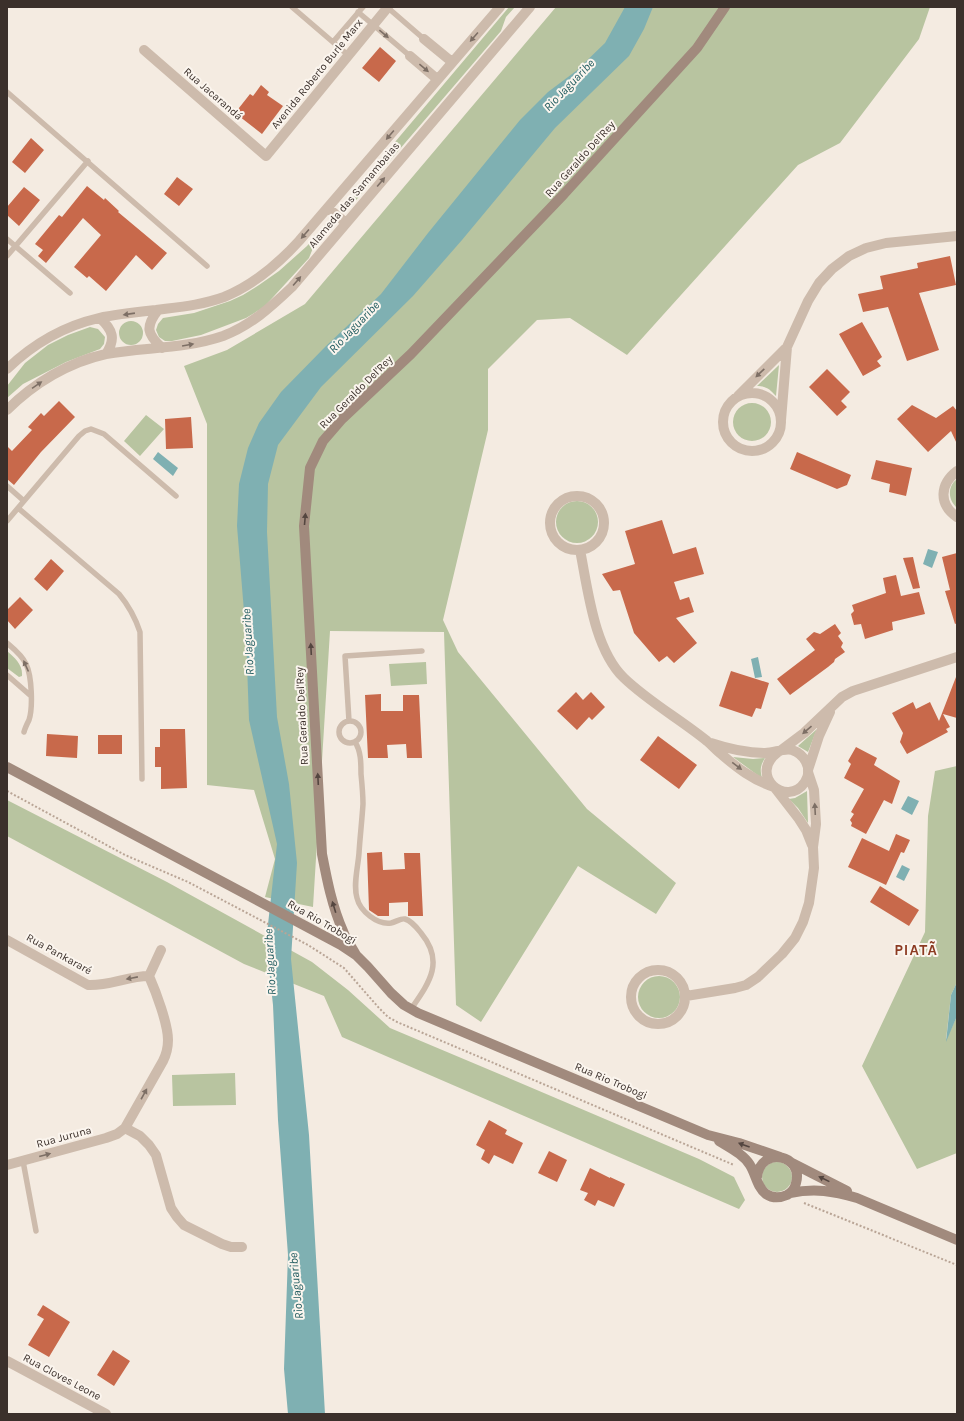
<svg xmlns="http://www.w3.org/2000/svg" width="964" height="1421" font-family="Karla,sans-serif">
<rect width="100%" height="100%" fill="#f4ebe1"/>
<path fill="#b8c4a0" d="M509,7H515L506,17L501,31L345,213L343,210L365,183L368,174Z
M556,7H930L919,39L840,143L798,165L627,355L570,318L537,320L488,369V430L443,620L458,652L587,809L676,883L656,914L578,866L481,1022L456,1005L444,632L330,631L313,907L265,897L275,859L254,790L207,785V424L184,366L227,350L305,304Z
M332,217L334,220L315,243L309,258L264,307L246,318L201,335L172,341H165L159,337L156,330L158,324L163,318L194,313L230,301L243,295L259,285L279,271L307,246Z
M119 333a12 12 0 1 1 24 0a12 12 0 1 1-24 0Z
M90,327L98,329L105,337L104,344L100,349L66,362L23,384L7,398V386L25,363L48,345L68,335Z
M779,365L776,396C770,389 766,386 757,386Z
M733 422a19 19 0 1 1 38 0a19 19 0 1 1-38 0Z
M146,415L164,429L140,456L124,441Z
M957,479V508C948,500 947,487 957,479Z
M556 522a21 21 0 1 1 42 0a21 21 0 1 1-42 0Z
M7,651C15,658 23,665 22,676L19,677L7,668Z
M426,662L427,684L391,686L389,664Z
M817,729L808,752L798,746Z
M733,757L753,759L765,758C760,766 760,770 762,778L756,774Z
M957,766V982L951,995L946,1040L957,1016V1153L917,1169L862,1066L925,932L928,816L935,771Z
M807,791L808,823L798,808L789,799L795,798Z
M7,800L167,882L312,962L348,990L390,1028L511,1079L699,1159L734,1177L745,1200L739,1209L342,1037L324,996L244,964L7,836Z
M638 997a21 21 0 1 1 42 0a21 21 0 1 1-42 0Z
M235,1073L236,1105L173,1106L172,1075Z
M762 1177a15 15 0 1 1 30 0a15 15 0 1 1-30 0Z"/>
<path fill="#7fb0b2" d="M625,7H653L644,29L629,56L555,128L462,240L413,296L321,387L278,445L268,484L267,532L277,717L289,784L297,863L291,959L309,1135L325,1414H288L284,1369L288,1255L278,1120L273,1005L266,942L277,844L249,720L246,636L237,526L239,484L248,448L259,423L281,392L326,346L381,294L428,233L520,120L548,92L576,71L605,43Z
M158,452L178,468L173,476L153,459Z
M928,549L938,552L932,568L923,564Z
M758,657L762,677L755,678L751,659Z
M908,796L919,801L912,815L901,809Z
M902,865L910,869L904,881L896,877Z
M957,982V1016L946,1042L951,995Z"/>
<path fill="#c8694b" d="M380,47L396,61L379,82L362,68Z
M261,85L269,92L267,95L283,106L262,134L235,113L250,94L253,96Z
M31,138L44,150L25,173L12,162Z
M177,177L193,189L179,206L164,194Z
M87,186L104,200L105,198L119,211L118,212L167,253L152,270L136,255L106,291L89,276L87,278L74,267L101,235L83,218L46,263L38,256L43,250L35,244L59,215L62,217Z
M24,187L40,200L19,226L7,215V207Z
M950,256L956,285L919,293L939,350L907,361L888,307L863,312L858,294L883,289L880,276L918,268L917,263Z
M862,322L882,357L877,361L881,366L863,376L839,334Z
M827,369L850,392L841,401L847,407L837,416L809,387Z
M59,401L75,417L41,452L14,485L7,479V446L12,451L32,430L28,427L41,413L44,416Z
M912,405L936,418L953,406L957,411V444L951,431L928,452L897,419Z
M191,417L193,448L166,449L165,419Z
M797,452L851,475L847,485L837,489L790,469Z
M876,460L912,468L906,496L889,492L890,484L871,479Z
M662,520L673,554L696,547L704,574L674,582L680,600L689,597L694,612L676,618L697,643L674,663L667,656L659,662L634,633L620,590L613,591L602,574L635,564L625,531Z
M957,553V623L955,624L945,591L950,590L942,557Z
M913,557L920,588L913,589L903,558Z
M51,559L64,571L47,591L34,579Z
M896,575L901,596L919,592L925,614L892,622L893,630L865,639L861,624L854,625L851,614L854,611L852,605L886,593L883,578Z
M20,597L33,610L15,629L7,620V610Z
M835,624L841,633L838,636L843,643L841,647L845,652L835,659L834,662L828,667L790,695L777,679L815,650L806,639L814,632L820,634Z
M731,671L769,683L761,709L756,708L752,717L719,706Z
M956,677L957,718L943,714L950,727L946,729L948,732L907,754L900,742L903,733L892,713L913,702L916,709L930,702L939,721Z
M576,692L583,700L591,692L605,707L592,720L589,717L577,730L557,711Z
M381,694V711H403V695H419L422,758H407L406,744L387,745L388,758H368L365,695Z
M160,729H185L187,788L161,789V767H155V747H160Z
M47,734L78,736L77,758L46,756Z
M98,735H122V754H98Z
M658,736L697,765L679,789L640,760Z
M856,747L877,758L874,765L900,781L892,804L884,800L866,834L851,826L852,823L850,820L854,814L851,812L864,789L844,778L851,764L848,761Z
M896,834L910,840L904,853L901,852L886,885L848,867L862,838L889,851Z
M382,852L383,870L405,869L404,853H420L423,916H408V902L389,903V916H378L369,910L367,853Z
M880,886L919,910L909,926L870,902Z
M489,1120L507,1130L505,1134L523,1143L513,1164L494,1155L489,1164L481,1159L485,1150L476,1145Z
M549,1151L567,1160L557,1182L538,1173Z
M590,1168L610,1178V1177L625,1184L614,1207L598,1200L595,1206L584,1200L588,1193L580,1190Z
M43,1305L70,1322L49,1357L28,1345L44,1319L37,1315Z
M113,1350L130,1361L114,1386L97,1375Z"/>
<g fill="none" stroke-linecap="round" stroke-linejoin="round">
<path stroke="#b9a596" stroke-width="2" stroke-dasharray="2 2" stroke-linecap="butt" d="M7,791L125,855L188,882L308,945L344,968L379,1008L388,1017L397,1022L734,1165
M804,1203L957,1265"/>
<path stroke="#cdbbac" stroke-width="5.5" d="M292,7L348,55
M387,7L424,39
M358,12L410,56
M333,42L363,7
M7,92L207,266
M7,239L70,293
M7,256L88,161
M7,486L24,501
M18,508L119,594C129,606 135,617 140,632L142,779
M7,521L79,436L85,431L91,429L104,434L176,496
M7,643C14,649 22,655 26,664C32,676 33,708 29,720C27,724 25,728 24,732
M7,675L31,696
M349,721L345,656L422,651
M339 732a11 11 0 1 1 22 0a11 11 0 1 1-22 0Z
M355,742C361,751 361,763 361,774C362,784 363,794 363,804C362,820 360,837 359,853C358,867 353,885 357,898C360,911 377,925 391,923C396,922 401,918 405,919C412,921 417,928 421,933C445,962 429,983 411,1009
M23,1161L36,1231"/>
<path stroke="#cdbbac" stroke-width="10" d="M424,39L452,62
M144,50L266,156L388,7
M410,56L437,79
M328,208L346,223
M158,310C145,327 147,334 162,348
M100,318C113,330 116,339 106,354
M7,369C33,344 64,326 99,318C117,314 137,312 156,310C179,307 202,305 224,297C254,285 278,264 299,241L500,7
M723 422a29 29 0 1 1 58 0a29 29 0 1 1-58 0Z
M738,396L787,347
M7,410C34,383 69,362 106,354C145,347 185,349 223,336C250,326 271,307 292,287L530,7
M781,420L787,347L808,301L819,283L832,269L849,256L866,248L886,243L957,236
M957,471C940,484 938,504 957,517
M550 523a27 27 0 1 1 54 0a27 27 0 1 1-54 0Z
M580,550C588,590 594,649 624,678C649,702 680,719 707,741C711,744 715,749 720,753C737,768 753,780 774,787
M711,743C729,749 746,753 765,753C774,753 784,748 792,750C798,752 803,756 806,762C809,768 809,776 805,782C787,809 747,775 778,752
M780,751L804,733L842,697L853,691L957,657
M808,770L819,736L830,712
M775,788L799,819L806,830L812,845
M7,940L88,985C109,986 128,976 149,976C156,992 168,1024 168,1040C168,1048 166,1055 163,1061L125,1128L117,1134L106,1138L7,1165
M631 997a27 27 0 1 1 54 0a27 27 0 1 1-54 0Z
M149,976L161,950
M686,996L735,988L746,985L758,977L782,954L795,938L803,922L809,903L814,868L813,847L816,824L814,790L808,772
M125,1128L140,1136L149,1145L156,1155L171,1208L177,1217L184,1225L222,1244L231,1247H242
M7,1361L106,1414"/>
<path stroke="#a18a7d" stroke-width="10" d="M7,767L341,945L356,955L368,967L391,993L404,1005L418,1013L708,1135L739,1143L780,1157
M356,955C352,947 346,940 343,931C332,906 327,880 322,854L304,526L310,468L323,441L342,419L411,354L564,194L697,48L725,7
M719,1141C730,1148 743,1154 750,1165C756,1175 757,1187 766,1194C772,1198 780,1198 787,1195C791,1193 795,1188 796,1183C804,1155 761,1145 757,1177
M792,1163L847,1191
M790,1193C815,1188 833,1191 857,1198L957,1240"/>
</g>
<defs><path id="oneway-solid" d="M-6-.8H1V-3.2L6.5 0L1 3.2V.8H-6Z"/></defs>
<g fill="#7d6f65">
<use href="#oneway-solid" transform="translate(384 34) rotate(40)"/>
<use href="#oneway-solid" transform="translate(474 37) rotate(131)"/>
<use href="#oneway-solid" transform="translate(424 68) rotate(40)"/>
<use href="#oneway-solid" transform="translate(390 135) rotate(130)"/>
<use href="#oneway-solid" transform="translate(381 182) rotate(-50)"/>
<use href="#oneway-solid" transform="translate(305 234) rotate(131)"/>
<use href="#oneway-solid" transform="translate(297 281) rotate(-49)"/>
<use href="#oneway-solid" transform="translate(129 314) rotate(172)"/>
<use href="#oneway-solid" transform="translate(188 345) rotate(-10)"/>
<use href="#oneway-solid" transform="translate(760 373) rotate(136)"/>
<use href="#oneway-solid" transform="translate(37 385) rotate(-34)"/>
<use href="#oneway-solid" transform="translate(26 666) rotate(-114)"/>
<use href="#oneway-solid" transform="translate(807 730) rotate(139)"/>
<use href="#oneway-solid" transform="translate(737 766) rotate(37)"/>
<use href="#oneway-solid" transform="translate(815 809) rotate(-93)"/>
<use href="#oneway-solid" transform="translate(132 978) rotate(169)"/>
<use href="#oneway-solid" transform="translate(144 1094) rotate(-61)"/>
<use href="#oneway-solid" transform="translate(45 1155) rotate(-15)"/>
</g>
<g fill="#544640">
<use href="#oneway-solid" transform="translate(305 519) rotate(-85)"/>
<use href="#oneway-solid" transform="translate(311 649) rotate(-93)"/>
<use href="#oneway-solid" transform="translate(318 779) rotate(-93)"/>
<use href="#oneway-solid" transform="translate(334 907) rotate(-107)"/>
<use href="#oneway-solid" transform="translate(744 1145) rotate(-160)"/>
<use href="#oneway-solid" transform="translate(824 1179) rotate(-154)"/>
</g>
<g text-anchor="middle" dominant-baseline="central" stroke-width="4" stroke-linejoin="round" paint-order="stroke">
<g font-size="11" fill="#3b302b" stroke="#fbf5ee">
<text transform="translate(317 74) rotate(-51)">Avenida Roberto Burle Marx</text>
<text transform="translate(213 94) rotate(41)">Rua Jacarandá</text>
<text transform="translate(580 159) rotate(-48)">Rua Geraldo Del'Rey</text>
<text transform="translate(354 195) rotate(-50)">Alameda das Samambaias</text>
<text transform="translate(356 392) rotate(-45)">Rua Geraldo Del'Rey</text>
<text transform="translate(302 716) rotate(-93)">Rua Geraldo Del'Rey</text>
<text transform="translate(322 922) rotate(30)">Rua Rio Trobogi</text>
<text transform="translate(59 954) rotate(29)">Rua Pankararé</text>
<text transform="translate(611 1081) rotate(23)">Rua Rio Trobogi</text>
<text transform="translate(64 1137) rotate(-15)">Rua Juruna</text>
<text transform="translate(62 1377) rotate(28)">Rua Cloves Leone</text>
</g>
<g font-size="12" font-style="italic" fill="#1f5a5e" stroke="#fbf5ee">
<text transform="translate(569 85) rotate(-46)">Rio Jaguaribe</text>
<text transform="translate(354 327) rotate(-46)">Rio Jaguaribe</text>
<text transform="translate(248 642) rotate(-93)">Rio Jaguaribe</text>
<text transform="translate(270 962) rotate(-93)">Rio Jaguaribe</text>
<text transform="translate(296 1286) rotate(-95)">Rio Jaguaribe</text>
</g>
<g font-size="15" font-weight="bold" letter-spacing="1" fill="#8c3b22" stroke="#fbf5ee">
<text x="916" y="950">PIATÃ</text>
</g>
</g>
<rect width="964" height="1421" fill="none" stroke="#3b302b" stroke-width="16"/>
</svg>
